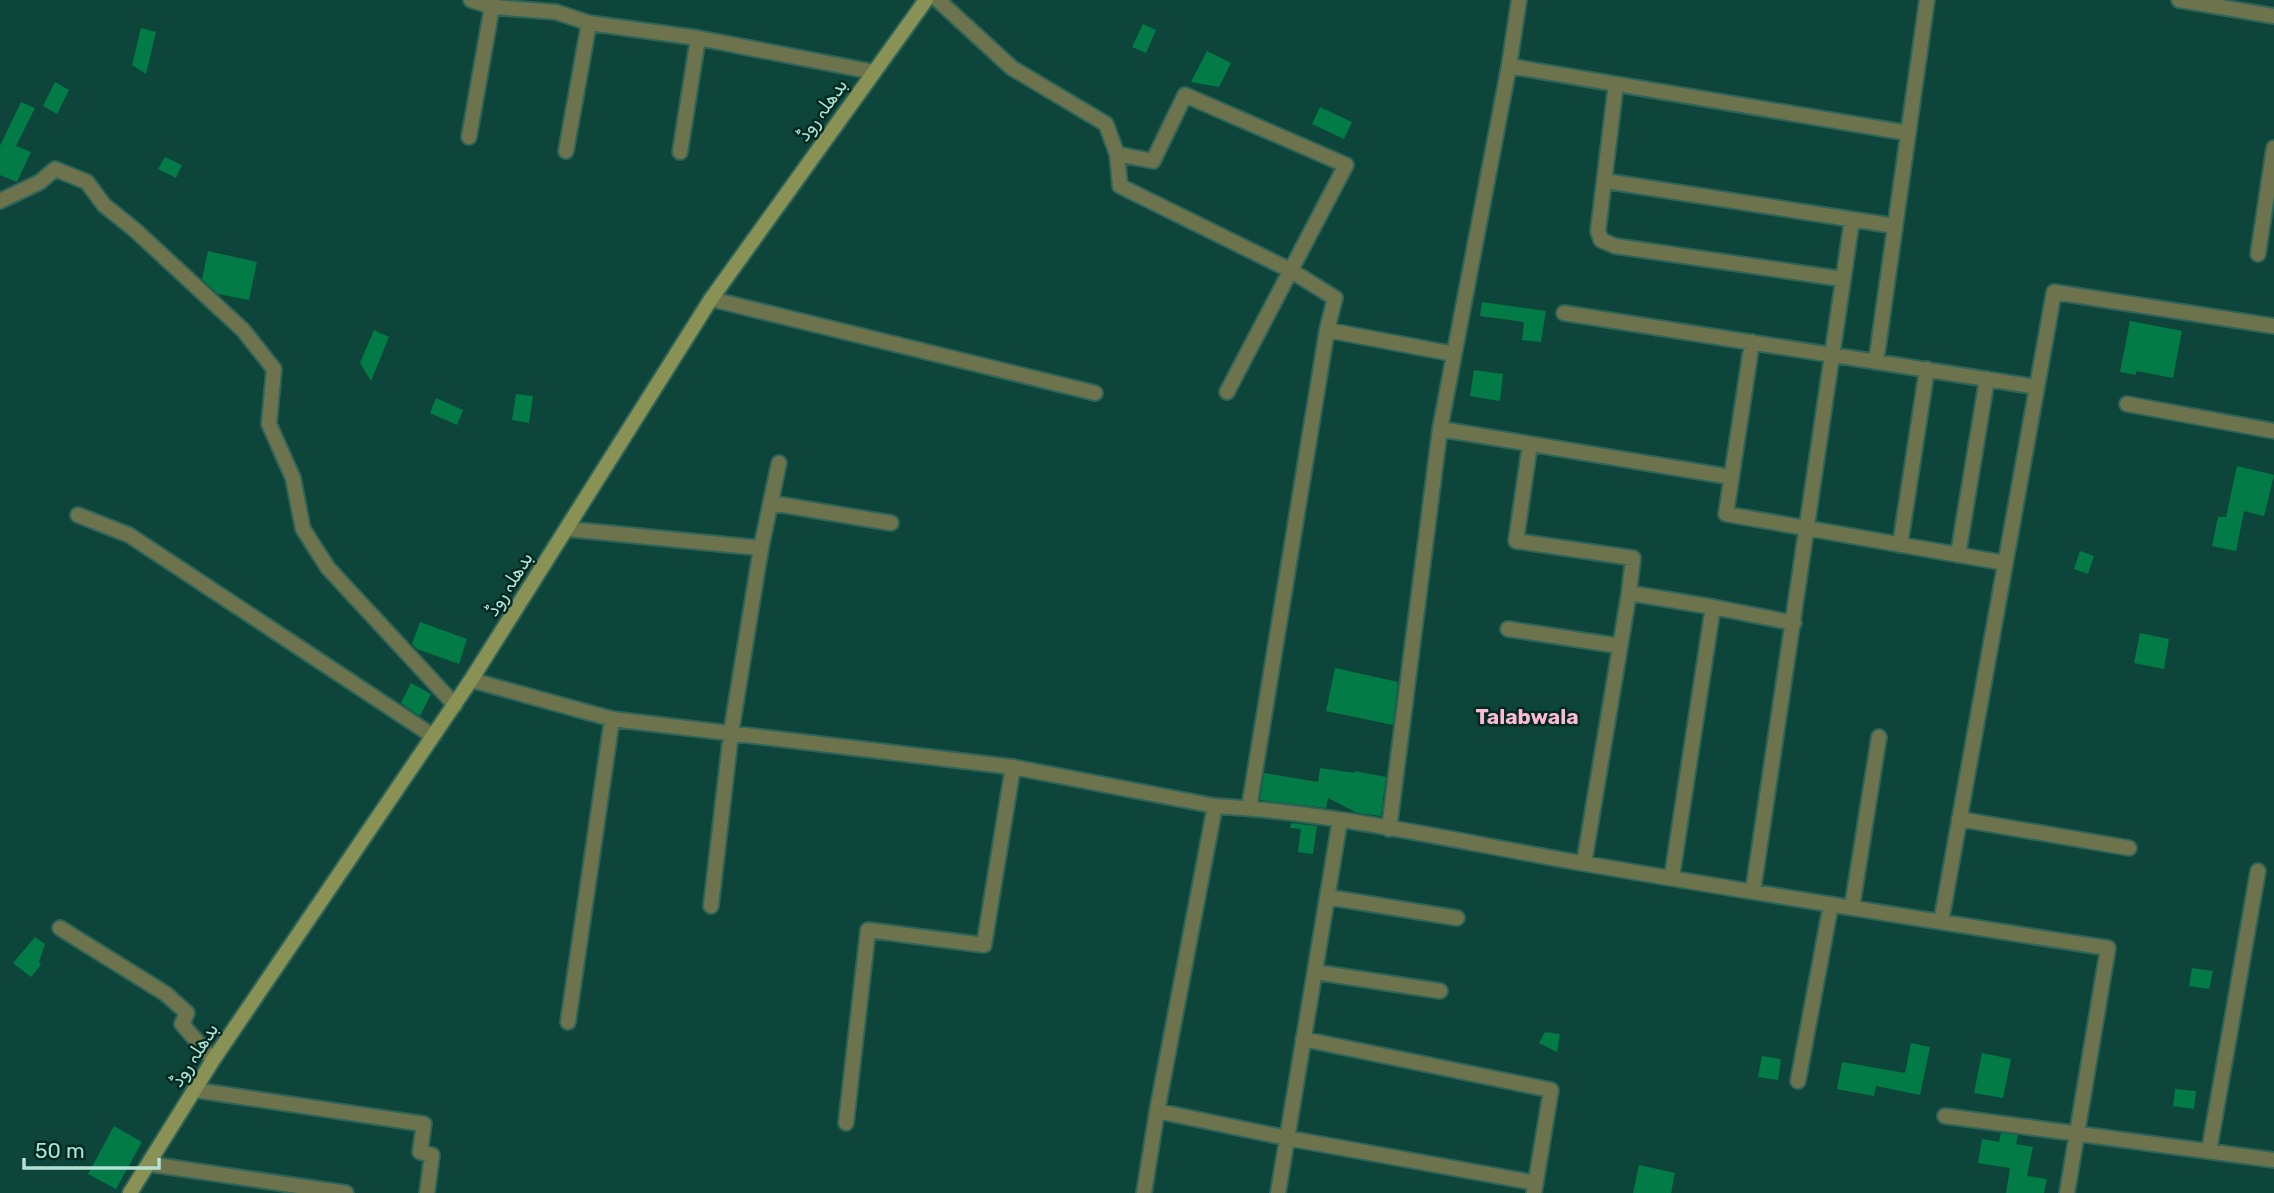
<svg xmlns="http://www.w3.org/2000/svg" width="2274" height="1193" font-family="Rubik,'Noto Sans Arabic',sans-serif">
<rect width="100%" height="100%" fill="#0e453a"/>
<path fill="#037b46" d="M1143,24L1156,30L1146,53L1132,47Z
M141,28L156,32L146,74L132,65Z
M1207,51L1231,63L1219,87L1191,82Z
M55,82L69,90L57,114L43,106Z
M21,102L35,108L16,146L31,152L17,182L0,175V146Z
M1320,107L1352,122L1344,139L1312,124Z
M165,157L182,165L176,178L158,169Z
M208,251L257,262L249,300L218,294L202,279Z
M1482,302L1546,311L1541,342L1522,340L1524,322L1480,316Z
M2130,321L2182,331L2173,378L2136,371V375L2120,372Z
M374,330L389,337L371,381L360,363Z
M1474,370L1503,374L1500,401L1470,396Z
M516,394L533,396L529,423L512,420Z
M436,398L463,410L457,425L430,413Z
M2237,466L2274,475L2264,516L2244,511L2236,551L2212,546L2218,517H2226Z
M2080,551L2094,556L2088,574L2074,569Z
M420,622L467,639L459,664L417,649L412,644Z
M2140,633L2169,639L2164,669L2134,663Z
M1335,668L1398,682L1393,725L1326,711Z
M411,683L431,694L420,716L401,703Z
M1320,768L1355,773V771L1386,777L1381,816L1357,813L1328,798L1326,808L1260,800L1264,773L1318,782Z
M1291,823L1317,826L1313,854L1298,852L1301,829L1290,828Z
M35,937L45,944L39,962L41,965L31,977L13,963Z
M2192,968L2213,971L2209,989L2189,986Z
M1545,1032L1560,1034L1557,1052L1539,1043Z
M1911,1043L1930,1047L1920,1095L1876,1086L1874,1096L1837,1089L1842,1062L1905,1073Z
M1982,1053L2011,1059L2003,1098L1974,1093Z
M1762,1056L1781,1059L1778,1080L1758,1077Z
M2175,1089L2196,1091L2194,1109L2173,1106Z
M114,1126L142,1142L116,1189L88,1174Z
M2001,1133L2018,1135L2016,1144L2033,1147L2027,1176L2047,1179L2044,1193H2006L2010,1168L1978,1163L1982,1139L1999,1142Z
M1639,1165L1675,1173L1671,1193H1633Z"/>
<g fill="none" stroke-linecap="round" stroke-linejoin="round">
<g stroke="#2f6459" stroke-width="18">
<path id="street" d="M471,0L493,7L556,12L589,23L698,38L874,72
M938,0L1012,68L1106,124L1117,154L1120,186L1290,270L1335,298L1327,330L1249,808
M2179,0L2274,16
M1509,66L1908,133
M1616,84L1598,231L1601,240L1615,246L1843,279
M469,137L493,1
M566,151L589,23
M680,152L698,38
M1117,154L1153,161L1185,95L1346,165L1227,392
M1605,181L1895,226
M0,201L40,182L55,169L87,182L104,205L135,230L243,330L274,369L269,424L293,478L303,529L328,568L455,705
M2258,254L2274,148
M711,299L1095,393
M1564,313L2037,387
M1327,330L1454,354
M1752,342L1726,514L2005,563
M1876,362L1927,0
M2127,404L2274,431
M1440,429L1731,477
M1530,444L1516,541L1633,558L1629,593L1584,863
M771,503L891,523
M78,515L129,535L433,736
M567,529L761,548
M1900,545L1927,369
M1958,555L1987,379
M1629,593L1713,607L1794,623
M1508,629L1620,646
M471,680L612,719L1013,767L1215,806C1338,813 1460,842 1581,863C1756,893 1932,921 2108,948L2067,1193
M1959,819L2129,848
M1389,829L1440,429L1509,66L1519,0
M1672,876L1713,607
M1753,891L1852,220
M1327,897L1457,918
M711,906L731,733L761,548L779,463
M1852,907L1879,737
M1941,922L2054,292L2274,326
M60,928L166,994L187,1013L182,1024L213,1060
M1315,972L1440,991
M568,1022L612,719
M1303,1039L1551,1090L1534,1193
M1798,1081L1831,904
M195,1090L424,1124L420,1152L432,1155L427,1193
M1157,1111L1287,1138L1536,1183
M1945,1116L2274,1160
M846,1123L868,930L984,945L1013,767
M2209,1151L2258,871
M149,1164L346,1193
M1144,1193L1157,1111L1215,806
M1278,1193L1340,820"/>
</g>
<g stroke="#2f6459" stroke-width="18">
<path id="secondary" d="M130,1193L213,1060L471,680L711,299L926,0"/>
</g>
<use href="#street" stroke="#6d734d" stroke-width="14"/>
<use href="#secondary" stroke="#899254" stroke-width="14"/>
</g>
<g text-anchor="middle" dominant-baseline="central" stroke-width="5" stroke-linejoin="round" paint-order="stroke">
<g font-size="19" fill="#b5e2d5" stroke="#002a21">
<text transform="translate(822 110) rotate(-54)">بدھلہ روڈ</text>
<text transform="translate(509 584) rotate(-58)">بدھلہ روڈ</text>
<text transform="translate(194 1055) rotate(-57)">بدھلہ روڈ</text>
</g>
<g font-size="21" font-weight="bold" fill="#fcbbd3" stroke="#002a21">
<text x="1527" y="716">Talabwala</text>
</g>
</g>
<path d="M24 1158v10h135v-10" fill="none" stroke="#b5e2d5" stroke-width="3.5"/>
<text x="35" y="1158" font-size="21" fill="#b5e2d5" stroke="#002a21" stroke-width="5" paint-order="stroke">50 m</text>
</svg>
